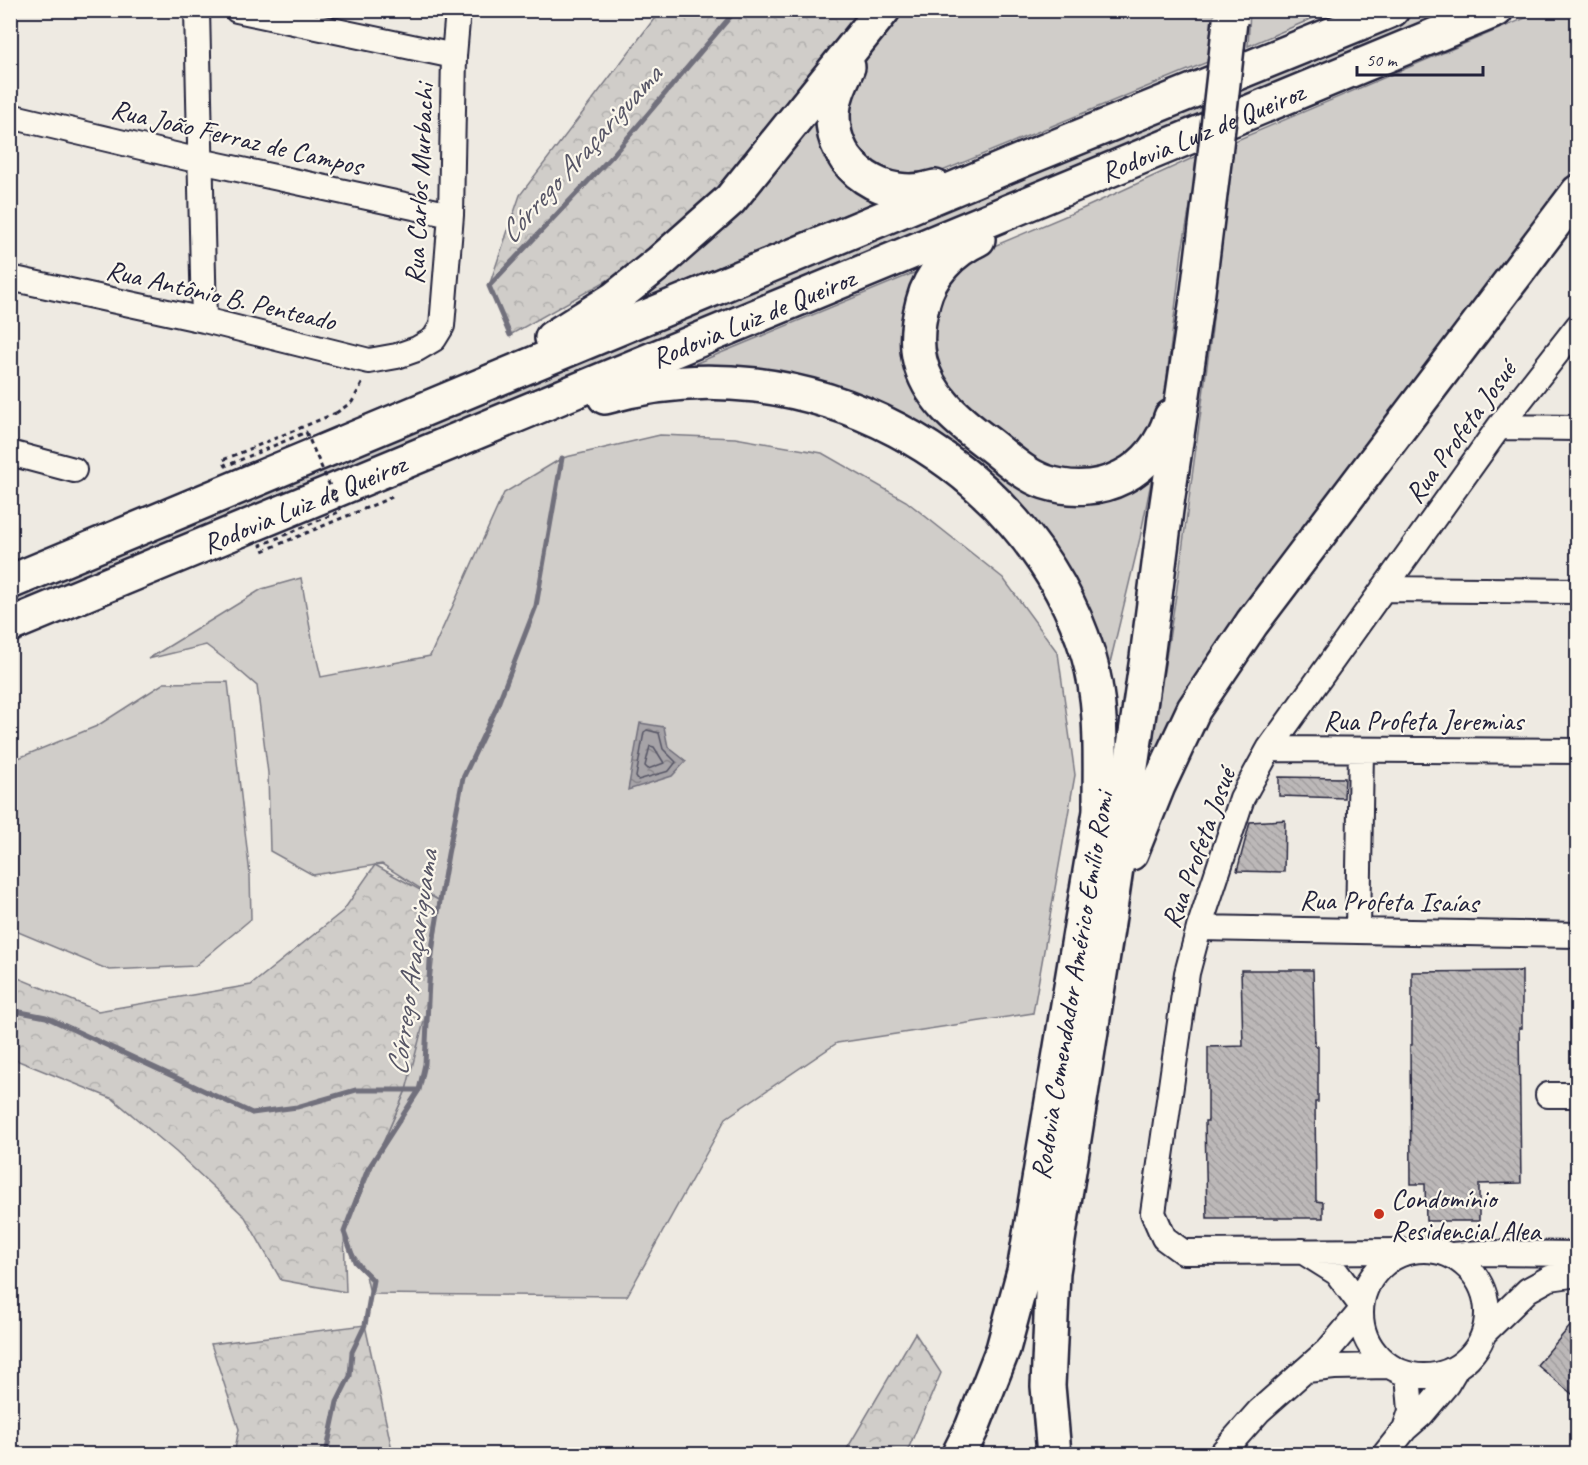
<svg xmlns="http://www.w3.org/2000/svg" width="1588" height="1465" font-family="Caveat,sans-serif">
<defs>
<pattern id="forest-crowns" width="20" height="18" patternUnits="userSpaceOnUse" patternTransform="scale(1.5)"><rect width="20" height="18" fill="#d0cdc9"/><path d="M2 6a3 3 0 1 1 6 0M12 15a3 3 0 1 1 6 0" fill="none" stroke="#b2b0ae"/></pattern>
<pattern id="water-ripples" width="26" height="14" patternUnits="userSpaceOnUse" patternTransform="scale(1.5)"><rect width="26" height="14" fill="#a6a3a7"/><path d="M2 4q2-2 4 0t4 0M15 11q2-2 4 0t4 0" fill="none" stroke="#878489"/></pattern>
<pattern id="building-back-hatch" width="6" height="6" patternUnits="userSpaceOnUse" patternTransform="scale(1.5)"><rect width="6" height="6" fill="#bcb8b8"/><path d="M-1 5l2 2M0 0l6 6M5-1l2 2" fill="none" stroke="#a19e9f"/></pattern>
</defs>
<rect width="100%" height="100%" fill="#eeeae2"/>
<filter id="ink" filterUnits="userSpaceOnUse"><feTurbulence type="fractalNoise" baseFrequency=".0167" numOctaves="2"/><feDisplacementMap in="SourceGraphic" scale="12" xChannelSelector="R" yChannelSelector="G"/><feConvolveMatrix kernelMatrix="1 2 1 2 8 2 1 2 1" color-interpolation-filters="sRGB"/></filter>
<g filter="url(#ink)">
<path fill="#d0cdc9" stroke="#797882" stroke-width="1.5" d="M900,11H1215L1210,61L918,181L866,165L843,121L853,78Z
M1250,11V10L1330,11L1248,46Z
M1410,11H1468L11,613V591Z
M1542,11H1577V172L1250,610L1143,803L1176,595L1212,329L1230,143Z
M817,112L880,200L664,290L660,295L612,314Z
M1199,155L1182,251L1161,427L1148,449L1071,482L950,405L928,339L934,297L975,254L1082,209Z
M933,265L908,345L1019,479L1155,462L1140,538L1104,688L1078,611L908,430L658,379Z
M660,435L735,438L822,453L906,501L1003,578L1058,653L1075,775L1033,1013L837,1043L726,1118L627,1296L370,1294L365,1271L351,1250L344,1232L406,1090L440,901L382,864L313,875L270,851L268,773L257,686L234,666L206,645L148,659L262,589L301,578L312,639L321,677L430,656L504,493L562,458Z
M228,682L250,875L251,919L195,966L109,970L11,929V761L97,726L164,683Z"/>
<path fill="url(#forest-crowns)" stroke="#797882" stroke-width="1.5" d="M660,11H874L781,127L654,254L510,335L489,286L520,195Z
M375,865L440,901L428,1006L406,1090L344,1232L346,1292L281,1280L245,1217L176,1152L113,1099L11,1058V975L98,1011L251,985L343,911Z
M365,1325L393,1454H234L239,1429L211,1344Z
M915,1333L941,1373L906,1454H844Z"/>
<path fill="url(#water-ripples)" stroke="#716f7c" stroke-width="1.5" d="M640,723L664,727L668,747L686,761L672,776L628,790Z"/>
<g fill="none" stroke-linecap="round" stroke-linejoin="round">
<path stroke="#575666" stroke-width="1.5" d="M647,730L659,733L663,749L676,762L669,771L638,780L636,777L644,732Z
M650,746L654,747L664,763L648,769L645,766Z"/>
<path stroke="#716f7c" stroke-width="5" d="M510,335L489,286L613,155L736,10
M10,1010L46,1017L252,1113L297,1107L356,1090H419
M326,1454L337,1402L350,1376L352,1352L365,1325L373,1280L355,1262L344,1232L368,1169L419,1090L425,1064L430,960L448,854L463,778L496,709L536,606L562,458"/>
</g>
<path fill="url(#building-back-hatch)" stroke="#22223b" stroke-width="1.5" d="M1279,777L1345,778L1344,798L1279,796Z
M1285,820L1284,872L1237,871L1250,822Z
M1241,970H1313L1315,1046H1318V1102H1315L1316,1201L1323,1202V1218H1207L1205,1121H1208V1047L1243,1046Z
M1522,971V1028H1519L1521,1183L1479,1184V1221H1426L1425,1184H1411L1410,1045H1412V972Z
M1578,1317V1399L1537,1365Z"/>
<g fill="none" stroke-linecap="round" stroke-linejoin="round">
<g stroke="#22223b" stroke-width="28">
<path id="minor" d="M197,10L204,320
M237,10L454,56
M10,116L200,161L451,215
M10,278L204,320L369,361L397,356L417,349L434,339L442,326L451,215L454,56L458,10
M1499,427L1578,428
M10,453L74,470
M1383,589L1578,591
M1269,749L1578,751
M1199,928L1578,935
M1358,930L1361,750
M1548,1095H1578
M1361 1313a63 63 0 1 1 126 0a63 63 0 1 1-126 0Z
M1302,1251L1337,1273L1361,1305
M1409,1251L1183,1252L1164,1238L1153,1213L1187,973L1199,928L1242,798L1269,749L1499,427L1578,326
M1452,1255L1481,1253L1578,1254
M1485,1332L1528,1290L1550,1278L1578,1274
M1307,1370L1334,1367L1389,1366
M1405,1429L1411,1411L1408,1374
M1221,1454L1259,1411L1329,1349L1361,1311
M1385,1454L1405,1429L1421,1415L1447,1384L1457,1367"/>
</g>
<g stroke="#22223b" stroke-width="38">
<g id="highway">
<path d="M848,67C841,82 833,98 833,116C832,169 886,203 935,187"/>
<path d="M978,239C952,251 930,274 923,302C918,321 915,341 920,361C928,396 957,420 985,441C1003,454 1023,475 1045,482C1101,500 1154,472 1171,417"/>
<path d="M552,338L614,299L660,262L730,200L883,10"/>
<path d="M605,397C801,339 1027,457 1088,654C1103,703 1100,756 1100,807"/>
<path d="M10,582L1025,159L1392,10"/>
<path id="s1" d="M10,625L1496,10"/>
<path d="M1131,853L1158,786L1194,709L1252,623L1578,192"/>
<path id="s2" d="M959,1454L972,1428L1003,1349L1024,1271L1104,787"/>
<path d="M1054,1454L1048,1386L1053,1272L1108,923L1147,658L1166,510L1198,292L1215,154"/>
</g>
</g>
<path stroke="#22223b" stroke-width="3" stroke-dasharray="4.5 4.5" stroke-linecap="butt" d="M336,413L352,402L364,380"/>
<use href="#minor" stroke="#fbf7ec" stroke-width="24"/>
<use href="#highway" stroke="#fbf7ec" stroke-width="33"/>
<g stroke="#22223b" stroke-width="38" stroke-linecap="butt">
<path id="highway-bridge" d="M1215,154L1230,21"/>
</g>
<path stroke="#22223b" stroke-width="3" stroke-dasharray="4.5 4.5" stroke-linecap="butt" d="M336,413L223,460L226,466L306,432L341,511L261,545L263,551L395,496"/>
<use href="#highway-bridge" stroke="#fbf7ec" stroke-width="33"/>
</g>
</g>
<circle fill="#c8321e" stroke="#fbf7ec" stroke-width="2" cx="1379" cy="1214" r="6"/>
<g text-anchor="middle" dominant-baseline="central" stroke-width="4.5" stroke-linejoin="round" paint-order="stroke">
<g font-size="28" fill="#22223b" stroke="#fbf7ec">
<text stroke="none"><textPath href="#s1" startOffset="1290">Rodovia Luiz de Queiroz</textPath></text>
<text transform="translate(237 137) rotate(13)">Rua João Ferraz de Campos</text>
<text transform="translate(419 184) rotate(-87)">Rua Carlos Murbachi</text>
<text transform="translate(221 295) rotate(13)">Rua Antônio B. Penteado</text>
<text stroke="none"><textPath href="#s1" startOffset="804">Rodovia Luiz de Queiroz</textPath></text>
<text transform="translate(1460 432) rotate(-54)">Rua Profeta Josué</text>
<text stroke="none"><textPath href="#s1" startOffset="318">Rodovia Luiz de Queiroz</textPath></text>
<text x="1423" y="720">Rua Profeta Jeremias</text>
<text transform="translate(1198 848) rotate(-70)">Rua Profeta Josué</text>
<text transform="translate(1389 901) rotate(1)">Rua Profeta Isaías</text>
<text stroke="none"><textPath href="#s2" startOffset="484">Rodovia Comendador Américo Emílio Romi</textPath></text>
</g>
<g font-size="28" fill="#22223b" stroke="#fbf7ec" text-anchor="start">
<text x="1391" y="1198">Condomínio<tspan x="1391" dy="32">Residencial Alea</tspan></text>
</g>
<g font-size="30" font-style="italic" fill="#575666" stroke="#fbf7ec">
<text transform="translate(580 154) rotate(-48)">Córrego Araçariguama</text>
<text transform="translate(412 963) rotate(-82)">Córrego Araçariguama</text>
</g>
</g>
<rect width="1588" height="1465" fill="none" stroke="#fbf7ec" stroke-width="36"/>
<rect x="18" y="18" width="1552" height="1429" fill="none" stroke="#22223b" stroke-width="2" filter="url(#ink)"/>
<path d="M1357 66v9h126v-9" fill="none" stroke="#22223b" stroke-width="3"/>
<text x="1366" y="66" font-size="18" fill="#22223b" stroke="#fbf7ec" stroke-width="4.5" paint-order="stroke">50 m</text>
</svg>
